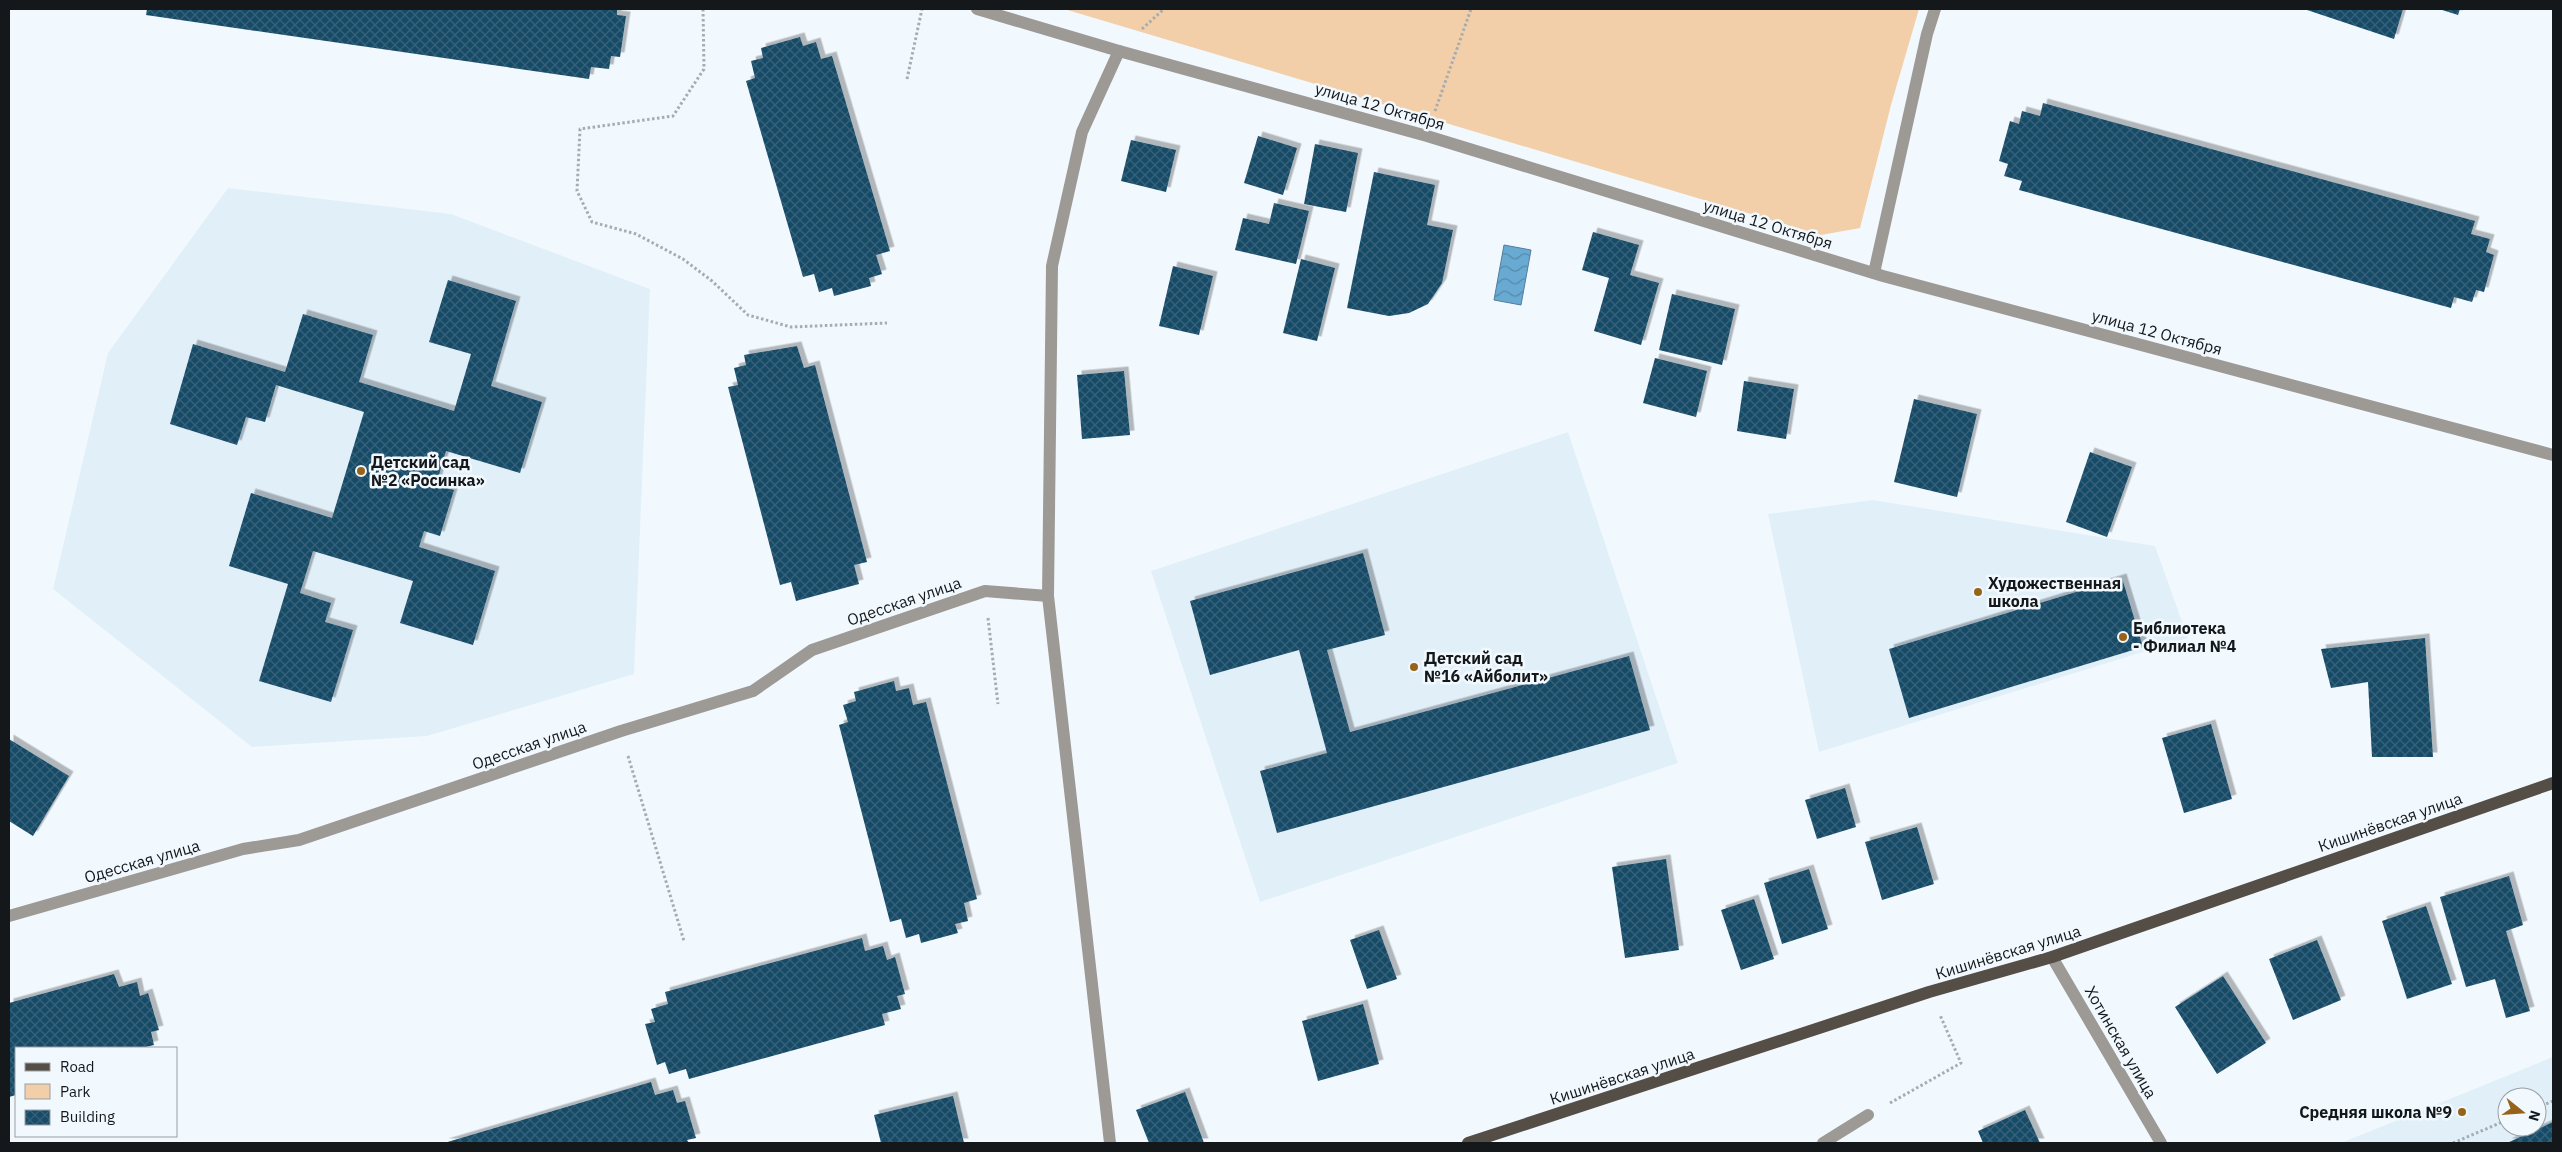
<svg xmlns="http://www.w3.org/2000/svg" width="2562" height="1152" font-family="'IBM Plex Sans',sans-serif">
<defs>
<pattern id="water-waves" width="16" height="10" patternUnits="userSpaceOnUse" patternTransform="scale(1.25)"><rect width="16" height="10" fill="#69aad3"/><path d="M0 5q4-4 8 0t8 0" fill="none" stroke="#5589aa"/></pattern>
<pattern id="building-cross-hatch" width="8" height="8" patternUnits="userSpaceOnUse" patternTransform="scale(1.25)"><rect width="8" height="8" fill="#184b68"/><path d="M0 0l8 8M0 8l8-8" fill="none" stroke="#386179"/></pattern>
<filter id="shadow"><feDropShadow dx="4.5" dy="-4.5" stdDeviation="0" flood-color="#0004"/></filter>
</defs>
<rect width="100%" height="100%" fill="#f2f9fe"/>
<path fill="#e1eff9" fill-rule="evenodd" d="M228,188L451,214L650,289L634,674L427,736L252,747L53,589L108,353Z
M1568,432L1678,763L1260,902L1151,571Z
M1873,500L2155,546L2188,638L1819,752L1768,514Z
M2553,1057V1143H2341ZM2507,1097H2537V1127H2507Z"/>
<path fill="#f2cfa8" d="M1064,9H1919L1891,105L1860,228L1821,235Z"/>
<path fill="url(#water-waves)" stroke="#507e9c" d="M1504,245L1531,250L1521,305L1494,300Z"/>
<path fill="url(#building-cross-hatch)" filter="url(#shadow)" d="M147,9H617V15L626,16L620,57L611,56L609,69L591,67L589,79L146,15Z
M2304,9H2403L2394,39Z
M2439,9H2460L2458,15Z
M800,37L803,46L816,42L821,59L832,56L890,251L876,255L882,274L869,278L871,286L834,296L832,288L819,292L814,274L803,277L746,81L755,78L751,61L763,58L761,48Z
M2043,103L2475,221L2471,234L2490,239L2486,252L2494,255L2484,292L2476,290L2472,302L2454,297L2451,308L2019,190L2022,181L2004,176L2008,164L1999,161L2010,121L2019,124L2022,111L2040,116Z
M1258,136L1297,148L1283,195L1244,183Z
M1131,140L1176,150L1166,192L1121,181Z
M1315,144L1358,153L1346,212L1304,204Z
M1374,172L1435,185L1427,225L1453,230L1442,283L1428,304L1409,313L1389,316L1347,308Z
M1274,203L1309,211L1296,264L1235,250L1243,218L1269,224Z
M1593,232L1639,245L1630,275L1659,283L1641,345L1594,331L1609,278L1582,270Z
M1301,259L1335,268L1317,341L1283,333Z
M1173,266L1213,276L1199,335L1159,326Z
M448,280L516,301L491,386L542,402L520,473L446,451L436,485L454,490L440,536L424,531L419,547L495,571L473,645L400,623L413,581L313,551L300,593L331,603L325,622L353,630L331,702L259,681L288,584L229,566L251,493L332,518L364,412L276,385L265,422L246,417L237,445L170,424L193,344L285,372L303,314L373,335L359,382L454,411L471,354L429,342Z
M1672,294L1735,309L1722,365L1659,350Z
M797,346L804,368L815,365L867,562L854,565L859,584L796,601L791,582L780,585L728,387L738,385L734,368L746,365L744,355Z
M1655,358L1707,371L1696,417L1643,403Z
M1124,371L1130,435L1082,439L1077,375Z
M1744,381L1794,389L1786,439L1737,431Z
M1914,399L1977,414L1957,497L1894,482Z
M2090,452L2132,467L2107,537L2066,522Z
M1363,553L1385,635L1327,650L1350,732L1629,656L1650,730L1277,833L1260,771L1327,753L1299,650L1210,675L1190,601Z
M2122,578L2143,647L1909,718L1889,649Z
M2425,638L2433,757H2372L2368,682L2331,688L2321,649Z
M894,681L896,691L909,688L913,705L926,702L977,899L964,903L968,921L955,924L958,933L921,943L919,934L906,938L901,919L890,922L839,725L848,722L843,705L856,701L854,692Z
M2211,724L2232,799L2184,813L2162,738Z
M9,739L69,776L33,836L9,821Z
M1845,788L1856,827L1817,839L1805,800Z
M1917,827L1934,884L1882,900L1865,842Z
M1666,859L1679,950L1625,958L1612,867Z
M1809,869L1828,929L1782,944L1764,883Z
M2509,876L2523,925L2506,931L2530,1011L2506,1018L2495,979L2466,987L2440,897Z
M1754,899L1774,959L1741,970L1721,910Z
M2426,906L2452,984L2407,999L2382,921Z
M1379,930L1397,979L1367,989L1350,940Z
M862,938L865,951L883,946L887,960L895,957L905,994L897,996L901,1009L882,1014L885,1025L689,1079L686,1069L669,1074L665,1062L657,1065L645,1024L655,1022L651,1009L668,1004L665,992Z
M2317,940L2341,1000L2293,1020L2269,959Z
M114,974L119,987L137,982L140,996L148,993L159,1030L151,1032L154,1045L142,1048H16V1095L9,1097V1003Z
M2223,976L2266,1043L2217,1074L2175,1007Z
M1363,1004L1379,1064L1318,1081L1302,1021Z
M651,1082L655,1095L673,1090L677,1103L685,1101L696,1138L687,1140L689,1143H444Z
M1185,1092L1204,1143H1149L1136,1110Z
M953,1096L964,1143H881L874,1115Z
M2025,1110L2040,1143H1983L1978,1131Z
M2553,1122V1143H2507Z"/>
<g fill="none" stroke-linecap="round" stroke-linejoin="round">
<path stroke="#a6acb1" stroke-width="3" stroke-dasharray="2.5 2.5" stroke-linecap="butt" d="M703,9L704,69L673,116L580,129L577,191L592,222L636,234L683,259L712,281L748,315L791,327L887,323
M1142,29L1164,9
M907,79L922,9
M1435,111L1471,9
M988,618L998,704
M628,756L684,941
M1890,1103L1961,1063L1940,1015
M2537,1108L2553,1101
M2453,1143L2507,1120"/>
<path stroke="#9d9a96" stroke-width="12" d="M1874,273L1927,34L1935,9
M1110,1143L1048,596L1052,266L1082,132L1119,51"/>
<path stroke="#9d9a96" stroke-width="12" d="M977,9L1119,51L1427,136L1883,276L2553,455
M9,916L243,849L299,840L621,731L753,691L812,650L985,591L1048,596
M2052,957L2161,1143
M1823,1143L1868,1115"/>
<path stroke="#544e47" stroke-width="12" d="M1468,1143L1929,992L2052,957L2553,783"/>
</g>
<g fill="#976319" stroke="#f2f9fe" stroke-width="2">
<circle cx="361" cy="471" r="5"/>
<circle cx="1978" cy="592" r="5"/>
<circle cx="2123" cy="637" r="5"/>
<circle cx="1414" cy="667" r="5"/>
<circle cx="2462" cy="1112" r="5"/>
</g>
<g text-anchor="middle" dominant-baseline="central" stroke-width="5" stroke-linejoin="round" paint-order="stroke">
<g font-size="16" fill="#14181b" stroke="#f2f9fe">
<text transform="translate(1380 106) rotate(16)">улица 12 Октября</text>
<text transform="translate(1768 224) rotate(17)">улица 12 Октября</text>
<text transform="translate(2157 332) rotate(15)">улица 12 Октября</text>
<text transform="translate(904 601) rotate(-19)">Одесская улица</text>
<text transform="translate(529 745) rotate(-19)">Одесская улица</text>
<text transform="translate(2390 822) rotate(-19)">Кишинёвская улица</text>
<text transform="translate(142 861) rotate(-16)">Одесская улица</text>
<text transform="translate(2008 952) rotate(-17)">Кишинёвская улица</text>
<text transform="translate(2121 1042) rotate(60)">Хотинская улица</text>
<text transform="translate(1622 1076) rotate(-18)">Кишинёвская улица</text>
</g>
<g font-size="16" font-weight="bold" fill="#14181b" stroke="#f2f9fe" text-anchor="start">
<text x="371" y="462">Детский сад<tspan x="371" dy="18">№2 «Росинка»</tspan></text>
<text x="1988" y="583">Художественная<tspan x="1988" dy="18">школа</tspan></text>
<text x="2133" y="628">Библиотека<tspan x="2133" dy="18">- Филиал №4</tspan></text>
<text x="1424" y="658">Детский сад<tspan x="1424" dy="18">№16 «Айболит»</tspan></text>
<text x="2452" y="1112" text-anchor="end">Средняя школа №9</text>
</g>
</g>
<rect width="2562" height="1152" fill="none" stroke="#14181b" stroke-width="20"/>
<rect x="15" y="1047" width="162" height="90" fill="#f2f9fe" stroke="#999fa3"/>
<rect x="25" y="1063" width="25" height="8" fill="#544e47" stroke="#999fa3"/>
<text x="60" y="1072" font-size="15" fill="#14181b">Road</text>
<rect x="25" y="1084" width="25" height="15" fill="#f2cfa8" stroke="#999fa3"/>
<text x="60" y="1097" font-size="15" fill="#14181b">Park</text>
<rect x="25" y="1110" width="25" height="15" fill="url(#building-cross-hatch)" stroke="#999fa3"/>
<text x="60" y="1122" font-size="15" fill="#14181b">Building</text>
<g transform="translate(2522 1112) rotate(107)"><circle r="24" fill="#f2f9fe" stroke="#999fa3"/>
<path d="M0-4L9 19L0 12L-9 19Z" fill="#976319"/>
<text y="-8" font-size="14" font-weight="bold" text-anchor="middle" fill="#14181b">N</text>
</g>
</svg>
